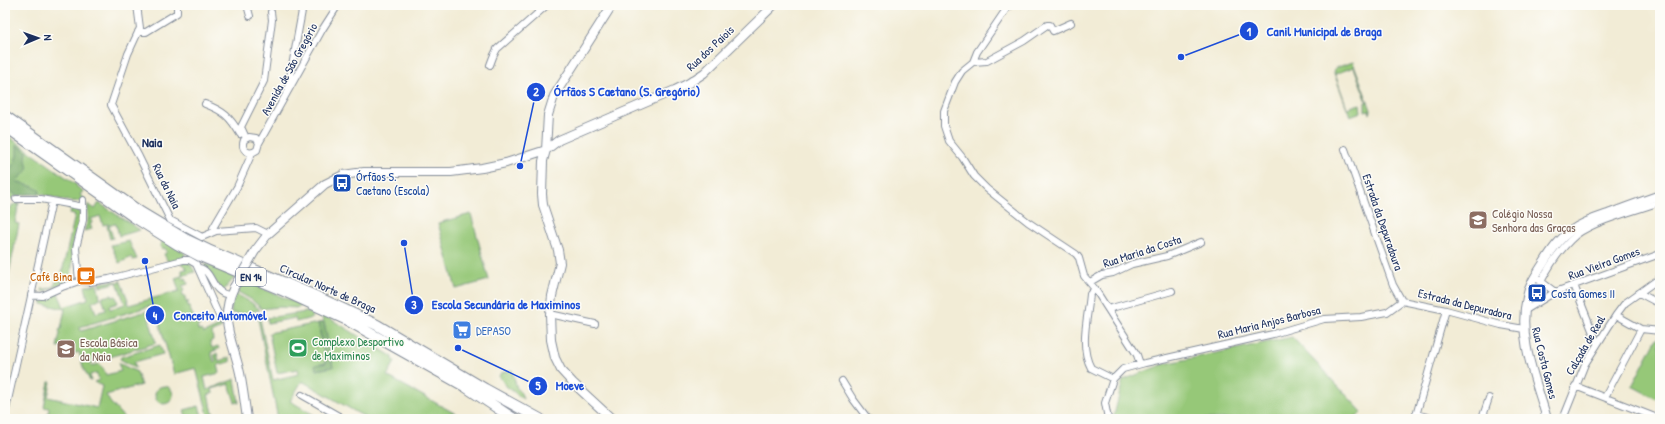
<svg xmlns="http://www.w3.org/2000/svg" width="1665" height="424" font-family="'Patrick Hand',sans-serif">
<rect width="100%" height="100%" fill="#fdfcf7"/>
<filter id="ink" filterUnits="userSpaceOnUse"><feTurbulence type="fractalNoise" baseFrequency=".025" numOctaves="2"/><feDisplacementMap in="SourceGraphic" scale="8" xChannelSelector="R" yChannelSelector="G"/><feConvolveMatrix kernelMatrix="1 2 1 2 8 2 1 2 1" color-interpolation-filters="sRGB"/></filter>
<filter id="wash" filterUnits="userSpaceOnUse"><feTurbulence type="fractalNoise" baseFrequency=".012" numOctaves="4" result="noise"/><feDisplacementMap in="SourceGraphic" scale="16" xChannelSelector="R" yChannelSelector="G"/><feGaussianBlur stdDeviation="0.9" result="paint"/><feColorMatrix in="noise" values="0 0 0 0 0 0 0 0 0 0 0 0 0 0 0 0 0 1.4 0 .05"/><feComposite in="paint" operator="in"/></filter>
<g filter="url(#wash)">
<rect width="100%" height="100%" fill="#f2ecd6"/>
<path fill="#96c878" stroke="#587c6b" d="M1353,62L1371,110L1370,114L1369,110L1365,111V102H1367L1354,67L1335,74L1347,108L1360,104L1361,112L1350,116L1334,73L1335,68Z
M5,134L77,185L76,186L83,191L80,195L85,199C71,206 54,196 39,194C32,194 24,194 17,196C12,198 10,201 5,199L7,193H5Z
M19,203L15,223L19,224L5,293V222L12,205Z
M99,203L140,230L119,236L116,224L109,225L113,238L110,239L107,226H108V224L103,225L100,216L91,219L92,223L90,224L92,229L84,231L88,220V204L95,209Z
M67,207L78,209L80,212L74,242L71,280L43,292L42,289C49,289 54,288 56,281H60L75,215L70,214L71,210Z
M471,214L489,280L456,289L438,223Z
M163,240L185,253L184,258L168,262L164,254L167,252L165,248L162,249L160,246Z
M129,241L137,259L133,260L132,257L119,263L111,245Z
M189,262L195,272L182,276L183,279L186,278L188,284L182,286L184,290L182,293L183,296H186L185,298L186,302H189L187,303L197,324H199L200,325L197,327L199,331L202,330L204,333L221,325L222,328L212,332L213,340L210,342L212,348L218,346L219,349L211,352L214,362H216L214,355L217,353L219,361L230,357V362L218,365L220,373L204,377L207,390L235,379L239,403L235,402L229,384L212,389L213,393L208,395L215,419H209L196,368L174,374L154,305L80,327L81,331L147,311L156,343L90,363L91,366L98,364L103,368L106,375L121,371L118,363L137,372L141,385L106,395L110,402L125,419H47L49,408L44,407L49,382H51L48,397L97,408L102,386L94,382L99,380L96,373L90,375L91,381H90L83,367L79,352L66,356L63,346L57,347L60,333L59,330L61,329L65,309L42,304V300L58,293L64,307L88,299L85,286L97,284L100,297L99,299L92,302L96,313L106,310L102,297L112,295V297L116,296L118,303L109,306L110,309L125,304L117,282L100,287L99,283L114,281L119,282L120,280L128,300H127L129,305L179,291L175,278L182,276V270L187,269L181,263Z
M205,263L235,277L223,291L221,290L208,269L205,267Z
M244,281L302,305L298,308L278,307L262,309L252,300L238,292Z
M236,294L252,303L260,310L243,314L231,313L232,303Z
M306,312L312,314V318L296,322L295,318L268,323L267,318Z
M321,313L393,357V359L395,362L387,376L465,419H368L302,381L290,401L321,419H278L258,319H260L273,380L299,374L298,369L277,373L269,333L318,323L326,363L316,370L333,367Z
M1292,337L1362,412L1353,419H1113L1123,380L1164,364Z
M1657,338L1660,339V401L1632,386Z
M160,345L163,354L134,362L136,368L120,359L121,357Z
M512,370L517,389L521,393L523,399L506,386L499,376L501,373Z
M155 395a9 9 0 1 1 18 0a9 9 0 1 1-18 0Z
M199,406L203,419H187L184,410Z"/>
<path fill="#78ac68" stroke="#4a6e63" d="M17,145L27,152L26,159L28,170L16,181C24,185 33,185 40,191L39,194H28L17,196L5,187V176L13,165L17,156Z
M324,322L333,367L316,370L315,365L326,363L318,323Z"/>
</g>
<g filter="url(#ink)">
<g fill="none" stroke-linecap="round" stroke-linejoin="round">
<g stroke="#868e9a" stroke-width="8">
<path id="minor" d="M137,5L140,28L128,54L111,105L139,157L170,220L202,237L216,231L256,228L268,234
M247,5L250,16
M1009,5L977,52L973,62L962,71L955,82L944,111V126L949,141L962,157L974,176L987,189L1028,222L1076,254L1079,258L1084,276L1095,289L1137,355L1140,364
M138,32H146L177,13V5
M973,62L987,61L1024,41L1047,25H1050L1053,31L1071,23
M490,65L493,57L497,49L547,5
M288,88L302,11
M205,104C224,111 230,117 240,134
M246,138L241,127L264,81L272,20L271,12
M259,143L256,138L249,137L244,140C240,150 249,156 257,150L259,143L322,30L338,5
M1345,149L1393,285L1402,301
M16,199H41L84,207
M216,231L213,228L237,187L252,153
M199,268C213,270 211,294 230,295
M1539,280L1555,292
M79,281L76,248L83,220V200
M1090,282L1102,275L1113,273L1132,264L1167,256L1201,242
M1541,282C1550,264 1561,248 1576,235C1594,221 1637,210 1660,202
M1574,285L1597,343
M1095,289L1090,294C1088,318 1079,346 1091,368L1113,379
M1639,293L1660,304
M31,295L42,296L62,287L79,281L90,282L109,279L183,260H189L196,264L220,318L223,320H226
M1402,301L1446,310L1501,325L1524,329
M1108,309L1172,291
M1524,311L1555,292L1660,254
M550,314L595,324
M1616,315L1641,329L1660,331
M842,381L853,399L868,419
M1575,386L1660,419
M302,395L344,419
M1605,397L1641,329
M5,414L52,201
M1416,414L1435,419
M1108,419L1105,403L1113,379L1123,369L1145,363L1273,334L1324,319L1361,317L1387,312L1402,301
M1415,419L1446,310
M1482,419L1489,398
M1563,419L1585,364L1616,315L1625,303L1660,278"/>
</g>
<g stroke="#868e9a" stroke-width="10">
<path id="tertiary" d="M612,5L554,96L548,115L546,150L543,161L542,194L543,205L558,250L560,263L552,296L550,314L551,340L555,358L561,370L573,383L612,419
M255,251L268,234L325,184L343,175L364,172H451L482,168L506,163L546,150L559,140L675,90L689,83L704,73L774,5
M234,287C218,321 233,340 240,373C243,388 245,404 247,419
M1547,419C1536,380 1517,338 1527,297C1529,285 1536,275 1543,264C1551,251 1559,239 1572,230C1583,222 1596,218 1608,214C1626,207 1643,201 1660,195"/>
</g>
<g stroke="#868e9a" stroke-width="12">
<path id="trunk" d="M5,116L140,212L185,239L208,250L313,295L377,325L485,389L540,419
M5,126L134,217L177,244L200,256L284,291L345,319L466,387L514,419"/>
</g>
<use href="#minor" stroke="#fff" stroke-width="6"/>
<use href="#tertiary" stroke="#fff" stroke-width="8"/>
<use href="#trunk" stroke="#fff" stroke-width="10"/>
<g stroke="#868e9a" stroke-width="10" stroke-linecap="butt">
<path id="tertiary-bridge" d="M234,287L255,251"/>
</g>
<use href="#tertiary-bridge" stroke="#fff" stroke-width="8"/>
</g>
</g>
<defs>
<g id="bus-square" transform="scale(1)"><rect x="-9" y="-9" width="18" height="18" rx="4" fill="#1a4fb4" stroke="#fdfcf7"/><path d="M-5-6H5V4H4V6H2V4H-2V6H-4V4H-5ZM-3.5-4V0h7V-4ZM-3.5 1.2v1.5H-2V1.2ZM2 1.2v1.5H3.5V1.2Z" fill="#fff"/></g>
<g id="school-square" transform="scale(1)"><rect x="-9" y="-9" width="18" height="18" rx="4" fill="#8d6e63" stroke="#fdfcf7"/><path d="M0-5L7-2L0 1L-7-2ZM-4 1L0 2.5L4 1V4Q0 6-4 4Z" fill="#fff"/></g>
<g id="cafe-square" transform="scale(1)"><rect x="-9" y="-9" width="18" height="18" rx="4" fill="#e8710a" stroke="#fdfcf7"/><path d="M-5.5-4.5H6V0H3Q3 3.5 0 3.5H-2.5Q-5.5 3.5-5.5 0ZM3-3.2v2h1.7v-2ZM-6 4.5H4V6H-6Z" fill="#fff"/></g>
<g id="supermarket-square" transform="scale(1)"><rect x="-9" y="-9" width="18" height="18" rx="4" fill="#3f7fe0" stroke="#fdfcf7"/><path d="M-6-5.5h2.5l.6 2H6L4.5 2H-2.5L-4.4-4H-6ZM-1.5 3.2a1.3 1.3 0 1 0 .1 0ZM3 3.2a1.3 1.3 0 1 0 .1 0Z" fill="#fff"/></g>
<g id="stadium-square" transform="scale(1)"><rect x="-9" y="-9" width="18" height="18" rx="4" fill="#2e9e5b" stroke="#fdfcf7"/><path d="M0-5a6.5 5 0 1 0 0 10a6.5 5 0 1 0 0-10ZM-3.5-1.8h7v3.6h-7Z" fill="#fff"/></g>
</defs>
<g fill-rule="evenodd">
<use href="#bus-square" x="342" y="183"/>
<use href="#school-square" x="1478" y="220"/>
<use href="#cafe-square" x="86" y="276"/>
<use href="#bus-square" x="1537" y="293"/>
<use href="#supermarket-square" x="462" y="330"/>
<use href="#stadium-square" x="298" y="348"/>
<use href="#school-square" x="66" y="349"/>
</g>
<g text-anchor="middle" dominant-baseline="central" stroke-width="3" stroke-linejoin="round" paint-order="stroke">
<rect fill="#fdfcf7" stroke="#5f6c8c" stroke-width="1" x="236" y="268" width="30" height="18" rx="3"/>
<g font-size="11" font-weight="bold" fill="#1b2f5e">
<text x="251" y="277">EN 14</text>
</g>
<g font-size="12" fill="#1b2f5e" stroke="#fdfcf7">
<text transform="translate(710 48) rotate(-43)">Rua dos Paiois</text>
<text transform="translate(289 69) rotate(-61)">Avenida de São Gregório</text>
<text transform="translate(167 186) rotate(64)">Rua da Naia</text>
<text transform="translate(1383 222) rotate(71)">Estrada da Depuradoura</text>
<text transform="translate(1142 251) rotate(-18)">Rua Maria da Costa</text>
<text transform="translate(1604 263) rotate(-20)">Rua Vieira Gomes</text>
<text transform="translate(328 288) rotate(24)">Circular Norte de Braga</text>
<text transform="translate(1465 304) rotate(14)">Estrada da Depuradora</text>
<text transform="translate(1269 322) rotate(-14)">Rua Maria Anjos Barbosa</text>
<text transform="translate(1585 345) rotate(-60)">Calçada de Real</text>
<text transform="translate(1545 363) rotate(76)">Rua Costa Gomes</text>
</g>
<g font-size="12" fill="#164399" stroke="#fdfcf7" text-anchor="start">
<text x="356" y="176">Órfãos S.<tspan x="356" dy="14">Caetano (Escola)</tspan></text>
<text x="1551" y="293">Costa Gomes II</text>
</g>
<g font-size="12" fill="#785e54" stroke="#fdfcf7" text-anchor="start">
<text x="1492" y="213">Colégio Nossa<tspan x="1492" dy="14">Senhora das Graças</tspan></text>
<text x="80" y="342">Escola Básica<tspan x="80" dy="14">da Naia</tspan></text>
</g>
<g font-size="12" fill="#c56008" stroke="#fdfcf7" text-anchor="end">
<text x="72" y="276">Café Bina</text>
</g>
<g font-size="12" fill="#366cbe" stroke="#fdfcf7" text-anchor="start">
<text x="476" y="330">DEPASO</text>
</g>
<g font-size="12" fill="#27864d" stroke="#fdfcf7" text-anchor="start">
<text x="312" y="341">Complexo Desportivo<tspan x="312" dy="14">de Maximinos</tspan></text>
</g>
<g font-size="13" font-weight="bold" fill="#1b2f5e" stroke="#fdfcf7">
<text x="152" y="142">Naia</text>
</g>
</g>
<path fill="none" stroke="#1d4ed8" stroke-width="1.5" d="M1181 57L1249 31M520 166L536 92M404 243L414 305M145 261L155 315M458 348L538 386"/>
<g fill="#1d4ed8" stroke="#fdfcf7" stroke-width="1.5">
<circle cx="1181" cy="57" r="4"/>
<circle cx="520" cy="166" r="4"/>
<circle cx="404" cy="243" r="4"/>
<circle cx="145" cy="261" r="4"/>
<circle cx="458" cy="348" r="4"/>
<circle cx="1249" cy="31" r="10"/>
<circle cx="536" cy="92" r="10"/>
<circle cx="414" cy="305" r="10"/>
<circle cx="155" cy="315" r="10"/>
<circle cx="538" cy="386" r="10"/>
</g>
<g font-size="12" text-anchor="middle" font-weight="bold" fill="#fff">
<text x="1249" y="36">1</text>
<text x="536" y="96">2</text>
<text x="414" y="309">3</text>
<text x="155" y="320">4</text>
<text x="538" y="390">5</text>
</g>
<g font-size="13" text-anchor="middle" font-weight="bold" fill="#1d4ed8" stroke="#fdfcf7" stroke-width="3" stroke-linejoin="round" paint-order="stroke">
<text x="1324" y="36">Canil Municipal de Braga</text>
<text x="627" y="96">Órfãos S Caetano (S. Gregório)</text>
<text x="506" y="309">Escola Secundária de Maximinos</text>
<text x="220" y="320">Conceito Automóvel</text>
<text x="570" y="390">Moeve</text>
</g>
<rect width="1665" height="424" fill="none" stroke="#fdfcf7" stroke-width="20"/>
<g transform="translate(38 38) rotate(88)" stroke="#fdfcf7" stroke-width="3" paint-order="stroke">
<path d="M0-3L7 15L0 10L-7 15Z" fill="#1b2f5e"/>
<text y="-6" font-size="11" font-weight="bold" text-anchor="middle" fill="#1b2f5e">N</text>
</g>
</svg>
